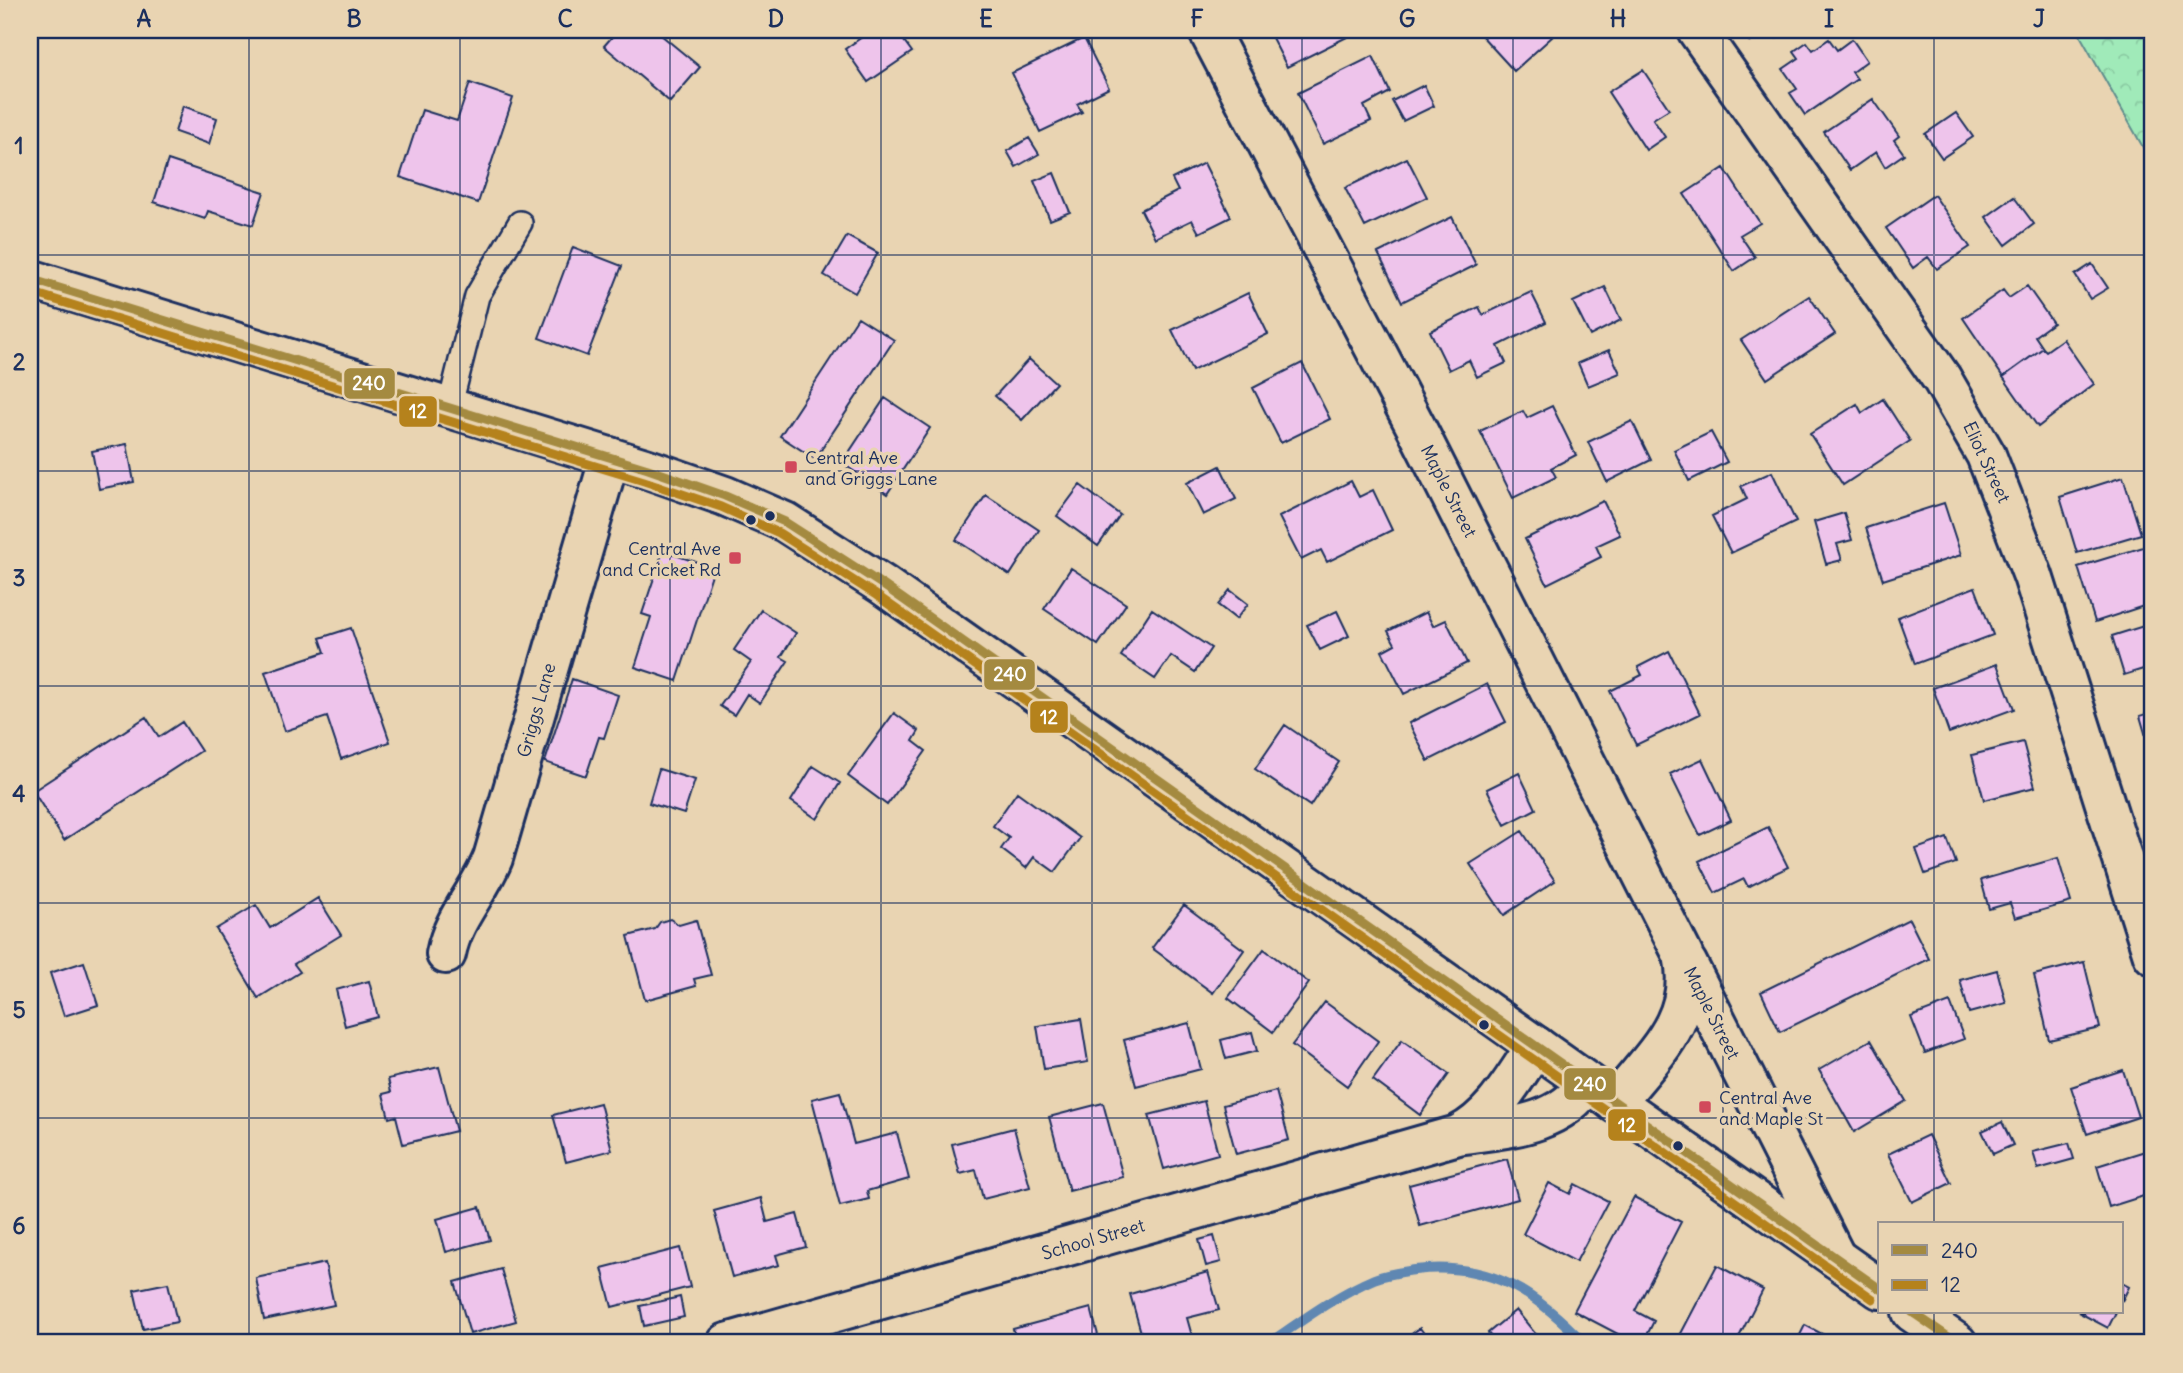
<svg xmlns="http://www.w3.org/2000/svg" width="2183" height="1373" font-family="Delius,sans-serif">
<defs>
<pattern id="park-crowns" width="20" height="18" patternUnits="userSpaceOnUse" patternTransform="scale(1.75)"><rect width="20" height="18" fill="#a0eab9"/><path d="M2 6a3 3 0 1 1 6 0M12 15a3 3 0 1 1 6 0" fill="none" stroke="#89c9a1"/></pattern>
</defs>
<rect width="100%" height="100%" fill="#e9d4b2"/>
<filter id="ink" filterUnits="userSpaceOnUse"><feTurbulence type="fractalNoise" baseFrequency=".0143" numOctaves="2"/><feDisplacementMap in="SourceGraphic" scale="14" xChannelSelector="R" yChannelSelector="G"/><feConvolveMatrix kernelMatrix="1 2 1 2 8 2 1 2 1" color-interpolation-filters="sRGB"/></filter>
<g filter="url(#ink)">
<path fill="url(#park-crowns)" stroke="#5e8c8c" stroke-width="2" d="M2077,30H2153V165Z"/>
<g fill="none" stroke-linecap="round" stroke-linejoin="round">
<path stroke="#5f87b2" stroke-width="10" d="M1269,1343C1303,1320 1336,1295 1374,1279C1386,1274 1402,1272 1415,1270C1488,1261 1536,1292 1584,1343"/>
</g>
<path fill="#eec4eb" stroke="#1b2f5e" stroke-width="2" d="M618,30H655L700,67L670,102L604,46Z
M872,30H896L912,52L868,82L845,49Z
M1268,30H1346L1349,36L1287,67Z
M1489,30H1545L1552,37L1514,71L1482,36Z
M1742,30H1767L1750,42Z
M1772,30H1788L1777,38Z
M1084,38L1109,88L1077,104L1082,112L1040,132L1012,73Z
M1829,39L1837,50L1852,39L1867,61L1852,72L1857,79L1805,115L1790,93L1797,89L1783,69L1799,58L1794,51L1807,42L1813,50Z
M1373,56L1390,92L1364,106L1371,121L1323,144L1298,93Z
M1643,70L1669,109L1653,119L1665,137L1646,150L1608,92Z
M470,83L513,98L478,203L400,177L422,110L457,121Z
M1424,85L1434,106L1403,121L1392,101Z
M1873,99L1899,136L1894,140L1904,154L1885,167L1876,152L1850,170L1824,132Z
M183,106L217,118L209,144L175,132Z
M1956,113L1973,137L1942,158L1925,134Z
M1029,138L1039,154L1016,167L1007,151Z
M1407,158L1427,197L1365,227L1345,188Z
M168,160L264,192L253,225L208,211L205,219L154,202Z
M1204,163L1231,217L1199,233L1192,220L1155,238L1141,210L1178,191L1172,179Z
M1724,168L1760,223L1740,235L1755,257L1734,271L1684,194Z
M1054,173L1070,212L1050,220L1034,181Z
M1934,195L1970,247L1937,269L1928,257L1913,268L1886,228Z
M2014,197L2034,224L2006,245L1986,217Z
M1452,217L1476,265L1402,302L1378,253Z
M847,236L878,253L855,293L824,275Z
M573,247L622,266L587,356L539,338Z
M2092,264L2108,288L2090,299L2075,275Z
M2027,286L2053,323L2035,336L2043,348L2003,377L1963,318L2003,290L2009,298Z
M1605,287L1621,320L1590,336L1573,302Z
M1531,292L1546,322L1498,346L1506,363L1477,377L1469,360L1449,370L1430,331L1479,307L1483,315Z
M1248,293L1268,334L1192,371L1172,330Z
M1809,296L1835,334L1767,379L1741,340Z
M858,317L894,340L815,459L780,436Z
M2063,339L2094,384L2038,427L2003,377L2043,348L2046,351Z
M1609,350L1620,373L1588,386L1578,363Z
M1029,359L1056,383L1022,420L995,396Z
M1302,363L1330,419L1281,443L1253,388Z
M885,398L930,428L887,494L842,463Z
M1883,399L1910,441L1843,485L1810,434L1857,404L1862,413Z
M1552,406L1576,455L1551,468L1556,477L1513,498L1480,431L1523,411L1527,418Z
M1632,421L1651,460L1607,482L1588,442Z
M1711,432L1727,462L1689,481L1674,450Z
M127,444L134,482L99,489L92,451Z
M1220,466L1236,499L1203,515L1187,483Z
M1772,472L1796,522L1731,553L1712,516L1747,499L1741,486Z
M2123,477L2141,534L2077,553L2060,497Z
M1351,481L1359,497L1373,490L1392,530L1327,562L1321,550L1301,560L1279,517Z
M1080,485L1120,515L1098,546L1057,516Z
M986,495L1039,530L1010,575L956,540Z
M1603,501L1620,535L1596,546L1601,557L1547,584L1525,539Z
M1944,503L1961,555L1883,580L1866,528Z
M1844,513L1852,540L1837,544L1842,560L1826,564L1814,522Z
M2153,544V603L2095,622L2078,567Z
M663,551L714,568L677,681L635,667L651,617L642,614Z
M1071,568L1126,604L1098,645L1044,609Z
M1975,587L1993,635L1915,664L1898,617Z
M1230,590L1248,604L1236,619L1218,605Z
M1152,609L1211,648L1195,672L1171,656L1155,679L1121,656Z
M761,610L796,633L781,657L788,661L760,703L747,694L734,715L720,706L751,662L734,650Z
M1337,611L1349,636L1320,650L1307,625Z
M1426,612L1433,626L1446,620L1467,663L1404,694L1382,651L1395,644L1388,631Z
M2153,623V666L2124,675L2112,636Z
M351,628L390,742L341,759L327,717L285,731L265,672L325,652L320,638Z
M1669,651L1700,714L1636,745L1610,691L1642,675L1638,667Z
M1997,664L2014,709L1949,733L1933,688Z
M572,679L618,695L604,738L599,737L586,776L545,762Z
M1487,684L1506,722L1428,761L1409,723Z
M2153,712V749L2150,750L2140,716Z
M894,713L919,731L913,741L926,751L887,805L848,776Z
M146,717L159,737L182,722L201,751L64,840L33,791Z
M1285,725L1339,762L1310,806L1255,769Z
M2023,742L2035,787L1984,800L1972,755Z
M1702,759L1731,820L1700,835L1670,774Z
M813,766L840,783L817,819L791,801Z
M659,769L695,780L684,814L649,803Z
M1519,773L1536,809L1505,825L1487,789Z
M1017,792L1080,838L1055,872L1034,857L1026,868L1001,849L1009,838L993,826Z
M1768,827L1788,867L1748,887L1744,879L1715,893L1699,861Z
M1522,831L1555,881L1504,915L1470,864Z
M1947,838L1956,863L1925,874L1916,849Z
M2058,858L2071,902L2015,918L2010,903L1989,909L1981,880Z
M318,898L341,935L294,964L300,972L258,998L216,929L256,905L270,928Z
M1184,905L1244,950L1213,993L1152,948Z
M670,919L679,925L696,920L711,975L694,979L696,986L645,1000L628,936L655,929L660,922Z
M1909,919L1929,959L1780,1032L1761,992Z
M1264,949L1309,983L1273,1032L1228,998Z
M84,962L98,1005L64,1016L50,973Z
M2084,962L2100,1028L2049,1040L2034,975Z
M1997,970L2006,1003L1969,1013L1960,980Z
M369,981L378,1017L345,1026L336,990Z
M1325,1002L1378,1041L1347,1086L1292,1045Z
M1950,1002L1964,1039L1925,1053L1911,1017Z
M1081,1019L1088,1062L1044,1069L1037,1026Z
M1189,1023L1201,1069L1136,1086L1124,1040Z
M1252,1032L1257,1051L1226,1059L1221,1040Z
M1402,1040L1449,1074L1420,1115L1373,1080Z
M1871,1040L1906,1101L1854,1132L1819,1070Z
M439,1067L456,1131L403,1144L396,1116L389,1118L383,1094L391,1092L388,1079Z
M2123,1070L2138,1117L2087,1134L2071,1087Z
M1276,1091L1289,1140L1236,1154L1223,1105Z
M840,1092L854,1144L897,1133L909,1179L867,1191L869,1199L840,1206L812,1099Z
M1204,1101L1218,1154L1164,1169L1149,1115Z
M600,1103L612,1150L566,1162L553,1115Z
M1103,1103L1123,1177L1069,1191L1049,1117Z
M2002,1122L2013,1145L1993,1154L1982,1131Z
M1014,1128L1030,1187L983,1199L976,1170L960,1174L952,1144Z
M1928,1135L1951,1183L1912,1202L1888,1154Z
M2069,1143L2074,1159L2038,1169L2033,1152Z
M2145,1151L2153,1179V1193L2109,1207L2097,1166Z
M1507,1159L1518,1199L1420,1226L1409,1185Z
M1549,1183L1570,1194L1575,1184L1608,1201L1576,1262L1523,1234Z
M1634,1197L1681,1222L1635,1311L1654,1321L1643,1343H1635L1574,1311Z
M761,1198L767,1222L797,1214L806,1247L776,1255L779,1265L732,1277L714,1211Z
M480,1207L490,1240L446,1252L437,1219Z
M1214,1236L1221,1262L1206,1266L1199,1240Z
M680,1248L690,1287L612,1307L602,1268Z
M325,1263L334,1305L264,1320L256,1278Z
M1717,1265L1763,1290L1736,1343H1676Z
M501,1269L516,1321L470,1334L455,1282Z
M1208,1272L1219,1310L1187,1318L1194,1343H1144L1130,1294Z
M168,1283L177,1322L143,1329L134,1290Z
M2122,1283L2129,1287L2122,1301Z
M680,1297L684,1317L644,1326L640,1306Z
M1091,1308L1100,1343H1017L1013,1329Z
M1516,1310L1538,1337L1529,1343H1496L1488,1333Z
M2078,1312H2116L2108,1328Z
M1805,1325L1839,1343H1796Z
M1420,1328L1431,1343H1399Z
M2153,1335V1343L2132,1342Z"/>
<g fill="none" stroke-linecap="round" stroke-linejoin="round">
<g stroke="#1b2f5e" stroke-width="28">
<path id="lane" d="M449,409L477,296L520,223"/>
</g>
<g stroke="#1b2f5e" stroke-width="44">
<path id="street" d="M1208,30L1418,431L1683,955C1698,1019 1651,1057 1615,1103
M446,954C453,917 479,893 493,858L610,457
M1687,963L1836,1258
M1458,1135C1494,1117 1514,1078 1536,1046
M727,1343L1458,1135C1506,1128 1559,1126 1588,1083"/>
</g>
<g stroke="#1b2f5e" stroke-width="44">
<path id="secondary" d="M1697,30L1942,379L1986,455L2033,576L2153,955
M30,279L648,469L725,496L785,522L883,585L1880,1289
M1912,1312L1957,1343"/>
</g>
<path stroke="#1b2f5e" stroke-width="4.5" stroke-dasharray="7 5" stroke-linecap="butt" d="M2153,30V31"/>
<use href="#lane" stroke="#e9d4b2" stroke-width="23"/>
<use href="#street" stroke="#e9d4b2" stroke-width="38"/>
<use href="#secondary" stroke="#e9d4b2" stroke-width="38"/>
<g stroke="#e9d4b2" stroke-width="14">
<path id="bus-1" d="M30,279L648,469L725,496L785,522L883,585L1880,1289
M1912,1312L1957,1343"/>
</g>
<g stroke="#e9d4b2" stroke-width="14">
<path id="bus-2" d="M30,292L644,481L721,507L779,533L876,595L1873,1299"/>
</g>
<use href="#bus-1" stroke="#a48a40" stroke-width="9"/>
<use href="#bus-2" stroke="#b5821c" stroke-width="9"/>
</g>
</g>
<path fill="none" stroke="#1b2f5e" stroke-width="2" stroke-opacity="0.55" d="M249,30V1343M460,30V1343M670,30V1343M881,30V1343M1092,30V1343M1302,30V1343M1513,30V1343M1723,30V1343M1934,30V1224M30,255H2153M30,471H2153M30,686H2153M30,903H2153M30,1118H2153M1934,1312V1343"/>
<g fill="#d1495b" stroke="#e9d4b2" stroke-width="2.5">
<rect x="784" y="460" width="14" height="14" rx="3.5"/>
<rect x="728" y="551" width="14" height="14" rx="3.5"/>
<rect x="1698" y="1100" width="14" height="14" rx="3.5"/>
</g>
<g fill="#1b2f5e" stroke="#e9d4b2" stroke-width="2.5">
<circle cx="770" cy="516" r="6"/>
<circle cx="751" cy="520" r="6"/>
<circle cx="1484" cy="1025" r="6"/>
<circle cx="1678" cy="1146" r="6"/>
</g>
<g text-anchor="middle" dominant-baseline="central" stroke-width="7" stroke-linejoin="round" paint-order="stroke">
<g font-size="18" fill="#1b2f5e" stroke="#e9d4b2" text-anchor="start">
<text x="805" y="457">Central Ave<tspan x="805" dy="21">and Griggs Lane</tspan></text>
<text x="721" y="548" text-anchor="end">Central Ave<tspan x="721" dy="21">and Cricket Rd</tspan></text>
<text x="1719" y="1097">Central Ave<tspan x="1719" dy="21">and Maple St</tspan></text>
</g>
<g font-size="18" fill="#1b2f5e" stroke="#e9d4b2">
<text transform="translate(1987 462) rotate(65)">Eliot Street</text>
<text transform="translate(1449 491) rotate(63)">Maple Street</text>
<text transform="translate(536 710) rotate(-74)">Griggs Lane</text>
<text transform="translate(1712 1013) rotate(63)">Maple Street</text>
<text transform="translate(1093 1239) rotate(-16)">School Street</text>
</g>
</g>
<g stroke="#e9d4b2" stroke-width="2.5">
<rect x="343" y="367" width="53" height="33" rx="7" fill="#a48a40"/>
<rect x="398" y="395" width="40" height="33" rx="7" fill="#b5821c"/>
<rect x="983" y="658" width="53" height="33" rx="7" fill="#a48a40"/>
<rect x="1029" y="700" width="40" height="34" rx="7" fill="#b5821c"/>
<rect x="1563" y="1067" width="54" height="34" rx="7" fill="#a48a40"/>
<rect x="1607" y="1108" width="40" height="34" rx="7" fill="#b5821c"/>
</g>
<g font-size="19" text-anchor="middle" font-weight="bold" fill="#fff">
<text x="369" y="390">240</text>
<text x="418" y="418">12</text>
<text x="1010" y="681">240</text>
<text x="1049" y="724">12</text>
<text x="1590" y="1091">240</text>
<text x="1627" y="1132">12</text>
</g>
<rect width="2183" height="1373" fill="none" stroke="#e9d4b2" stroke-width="77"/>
<rect x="1878" y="1222" width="245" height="91" fill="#e9d4b2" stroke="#979290" stroke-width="2"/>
<rect x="1892" y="1245" width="35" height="10" fill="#a48a40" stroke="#979290" stroke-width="2"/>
<text x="1941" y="1258" font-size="21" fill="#1b2f5e">240</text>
<rect x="1892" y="1280" width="35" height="10" fill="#b5821c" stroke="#979290" stroke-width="2"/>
<text x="1941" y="1292" font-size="21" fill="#1b2f5e">12</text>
<rect x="38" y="38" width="2106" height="1296" fill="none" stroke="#1b2f5e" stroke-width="2.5"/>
<g font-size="23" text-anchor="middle" font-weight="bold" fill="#1b2f5e">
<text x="144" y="27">A</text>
<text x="354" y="27">B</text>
<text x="565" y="27">C</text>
<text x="776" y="27">D</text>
<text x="986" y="27">E</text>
<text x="1197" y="27">F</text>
<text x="1407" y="27">G</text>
<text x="1618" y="27">H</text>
<text x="1829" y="27">I</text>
<text x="2039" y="27">J</text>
<text x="19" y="154">1</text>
<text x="19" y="370">2</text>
<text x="19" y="586">3</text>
<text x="19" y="802">4</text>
<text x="19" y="1018">5</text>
<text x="19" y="1234">6</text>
</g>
</svg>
